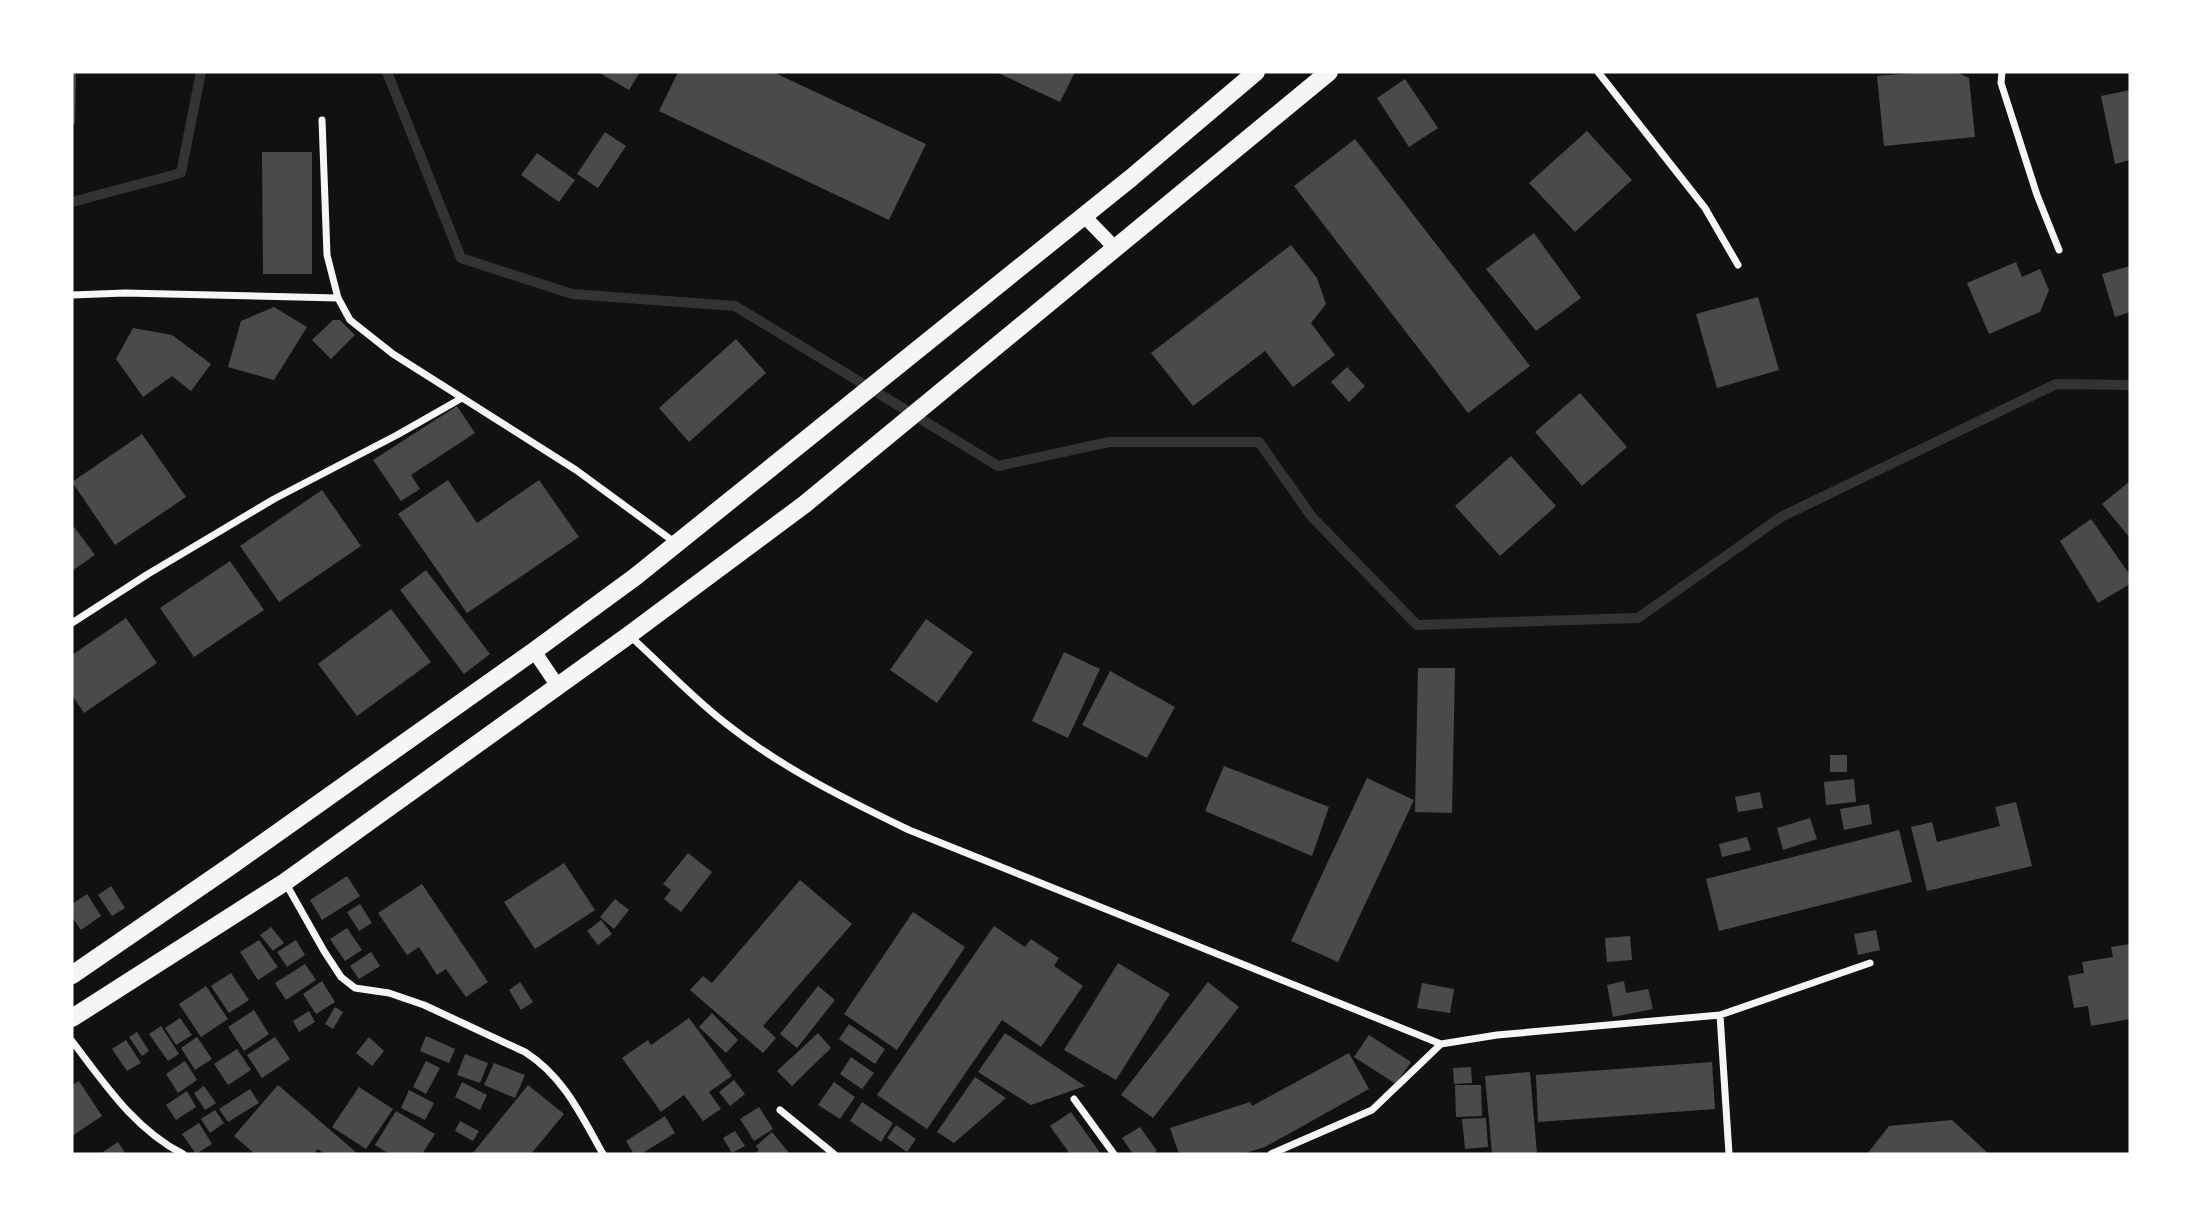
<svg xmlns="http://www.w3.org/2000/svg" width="2202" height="1226" font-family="'DejaVu Sans',sans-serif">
<rect width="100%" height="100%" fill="#111"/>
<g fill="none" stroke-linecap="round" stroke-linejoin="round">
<path stroke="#333" stroke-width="10" d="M387,72L461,258L572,294L735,306L998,466L1109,442H1259L1312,517L1417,625L1638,618L1781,517L2056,384L2130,385
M72,202L181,173L201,72"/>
</g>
<path fill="#4a4a4a" d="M72,72H76L75,124H72Z
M598,72H640L629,90Z
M678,72H773L926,144L889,220L659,111Z
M996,72H1075L1060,102Z
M1921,72H1956L1969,78L1975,137L1884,146L1877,76Z
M1405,79L1438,128L1409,147L1377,98Z
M2130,90V160L2115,164L2101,96Z
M1587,131L1632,180L1575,232L1529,183Z
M605,132L626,146L598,188L577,174Z
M1355,139L1530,366L1468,413L1294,186Z
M262,152H312V274H263Z
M537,153L575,180L559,202L521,175Z
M1534,233L1581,298L1536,331L1486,269Z
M1291,245L1317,278L1326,304L1311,323L1335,355L1293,387L1265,351L1193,406L1151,353Z
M2016,262L2022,277L2040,269L2049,290L2040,312L1989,334L1967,283Z
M2130,266V312L2115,317L2102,274Z
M1758,297L1779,370L1717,388L1696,314Z
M274,307L307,327L274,380L228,367L241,321Z
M333,320H340L355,335L331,359L312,340Z
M133,328L172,335L211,364L191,391L172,376L143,397L116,359Z
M736,339L766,373L689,442L659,408Z
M1347,367L1365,386L1349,402L1331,382Z
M1580,393L1627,447L1582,486L1535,432Z
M457,406L475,433L411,475L420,489L401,501L373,460Z
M142,434L186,497L115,545L72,482Z
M1511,456L1556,506L1500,556L1455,506Z
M448,480L477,523L539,480L579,537L467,613L398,514Z
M2130,481V538L2102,504Z
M322,490L361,546L279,602L240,546Z
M2091,519L2130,575V584L2098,603L2060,541Z
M72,524L95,555L72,571Z
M230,561L264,610L194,657L160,608Z
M426,570L490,654L464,674L400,590Z
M391,609L431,662L357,716L318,664Z
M126,618L157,663L84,713L72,695V655Z
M926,619L973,652L937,703L890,670Z
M1064,652L1100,669L1068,738L1032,721Z
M1418,668H1455L1452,813L1415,812Z
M1110,671L1175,707L1147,758L1082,725Z
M1830,755H1847V772H1830Z
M1224,766L1329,807L1312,856L1205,811Z
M1367,778L1414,800L1338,962L1291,941Z
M1854,779L1856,802L1826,805L1824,782Z
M1760,792L1763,808L1738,812L1735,797Z
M2016,802L2032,866L1927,891L1911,827L1932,822L1937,842L2000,826L1995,807Z
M1869,804L1872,824L1844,830L1840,809Z
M1810,818L1817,839L1783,850L1777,828Z
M1899,830L1912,882L1719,931L1706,879Z
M1747,837L1751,850L1722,857L1719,844Z
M688,853L712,872L681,912L664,899L671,890L663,884Z
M564,863L595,910L535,949L504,902Z
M347,876L360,896L322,920L310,900Z
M800,880L852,924L763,1026L776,1038L763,1053L690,990L703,976L712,983Z
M422,884L488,982L466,997L446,969L437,975L419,947L407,955L378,913Z
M111,886L125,908L112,916L98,895Z
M87,894L101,916L81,930L72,917V904Z
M615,899L629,910L614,929L600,917Z
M360,904L372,923L359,931L347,912Z
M913,912L965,947L897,1050L844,1014Z
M601,920L612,934L598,945L587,931Z
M994,926L1025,947L1031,939L1059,958L1054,966L1083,986L1041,1047L1002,1020L927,1129L877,1095Z
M271,927L284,943L273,951L260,935Z
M347,928L362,950L345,961L330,939Z
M1876,930L1880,950L1858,955L1854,934Z
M1630,936L1632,960L1607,962L1605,938Z
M259,940L278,967L258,980L240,952Z
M296,940L305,955L287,967L277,952Z
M2130,944V1019L2091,1026L2088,1006L2074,1008L2068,976L2084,973L2082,962L2113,957L2111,947Z
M371,952L380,966L359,979L350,966Z
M1118,963L1170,994L1116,1080L1064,1050Z
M305,964L316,980L286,1000L275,983Z
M231,973L249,1000L229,1013L211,986Z
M322,981L335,1002L316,1014L303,994Z
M1624,981L1626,993L1648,989L1653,1009L1613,1017L1607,985Z
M520,982L533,1002L521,1010L509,990Z
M1208,982L1239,1007L1153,1118L1121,1095Z
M1422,983L1454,989L1450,1013L1417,1008Z
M206,986L228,1019L201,1037L179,1004Z
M818,986L835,1000L797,1048L780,1034Z
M335,1007L343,1012L333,1029L325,1024Z
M254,1010L269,1034L244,1051L228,1027Z
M309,1011L315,1022L299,1032L293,1021Z
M712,1013L738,1040L726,1053L699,1027Z
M180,1018L192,1035L176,1045L165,1028Z
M689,1018L732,1076L709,1092L721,1109L703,1121L684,1095L661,1112L622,1058L648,1040L651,1045Z
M849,1024L885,1049L875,1064L839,1039Z
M161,1026L179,1054L168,1061L149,1034Z
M137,1032L149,1051L142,1056L129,1037Z
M818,1033L831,1048L792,1086L777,1071Z
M1005,1033L1085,1086L1031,1105L978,1072Z
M1369,1035L1411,1062L1396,1084L1354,1057Z
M426,1036L455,1049L449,1063L420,1051Z
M197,1037L212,1059L195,1070L181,1048Z
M275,1037L290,1059L262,1078L247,1055Z
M369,1037L384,1051L372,1066L356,1053Z
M126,1040L141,1063L127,1071L112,1049Z
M237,1049L251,1070L228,1085L214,1064Z
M1349,1053L1369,1089L1265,1147L1242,1154H1179L1170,1128L1250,1102L1252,1106Z
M465,1054L488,1063L480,1083L457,1075Z
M851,1057L874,1073L862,1089L840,1074Z
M185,1061L197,1080L178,1093L166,1074Z
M426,1061L440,1068L426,1094L413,1087Z
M1712,1062L1715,1109L1538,1122L1536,1075Z
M494,1063L525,1075L515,1098L484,1085Z
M1471,1067L1472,1083L1454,1084L1453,1068Z
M1530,1072L1537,1154H1492L1485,1076Z
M975,1077L1006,1098L954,1143L937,1132Z
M734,1080L745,1094L730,1106L719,1092Z
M79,1081L102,1116L72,1136V1085Z
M462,1082L487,1095L480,1110L455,1097Z
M834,1082L855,1097L840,1119L818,1105Z
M278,1085L358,1154H324L318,1149L313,1154H255L234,1136Z
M528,1085L564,1114L531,1154H472Z
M1455,1085H1481L1482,1116L1456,1117Z
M204,1086L216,1103L205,1110L194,1093Z
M359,1087L393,1109L366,1149L332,1127Z
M250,1089L259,1103L228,1122L219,1109Z
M409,1090L434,1103L425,1120L401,1108Z
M187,1091L196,1107L176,1120L166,1105Z
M862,1102L893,1123L881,1142L850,1121Z
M759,1107L773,1129L754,1141L740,1119Z
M215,1110L224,1123L210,1133L201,1119Z
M396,1111L435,1134L422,1154H389L375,1145Z
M1071,1112L1101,1154H1070L1050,1126Z
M665,1116L675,1133L641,1154H634L626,1141Z
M1486,1118L1488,1147L1465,1149L1462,1119Z
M1952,1120L1989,1154H1867L1889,1126Z
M460,1121L479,1131L473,1141L455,1131Z
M199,1123L212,1144L196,1154L182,1134Z
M896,1125L916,1139L907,1152L887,1138Z
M1140,1127L1157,1151L1152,1154H1133L1122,1138Z
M735,1131L745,1146L732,1153L723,1138Z
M772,1132L790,1154H754L759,1150L756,1146Z
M118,1142L126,1154H100Z"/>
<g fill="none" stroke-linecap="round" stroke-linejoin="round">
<path stroke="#f5f5f5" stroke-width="7" d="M1598,72L1705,208L1738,265
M2002,72L2001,83L2037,195L2059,250
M322,120L327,255L338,298L350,320L393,354L576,470L677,544
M72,295L125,293L338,298
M72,623L148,574L274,499L397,435L462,398
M630,636C661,664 691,696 724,722C780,767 845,799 909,830L1441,1044
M285,882L324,951L341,977L355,988L389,993L424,1005L525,1052C564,1077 581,1115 603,1154
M1720,1015L1729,1154
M72,1041C104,1083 135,1130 183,1154
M1074,1099L1114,1154
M780,1110L834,1154
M1271,1154L1372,1110L1441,1044L1497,1035L1720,1015L1870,963"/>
<path stroke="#f5f5f5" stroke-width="14" d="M1084,216L1116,249
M534,651L557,685"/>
<path stroke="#f5f5f5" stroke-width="18" d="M72,975L232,865L534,651L635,577L1131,178L1256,72
M72,1018L285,882L629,635L805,504L1329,72"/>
</g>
<rect width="2202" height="1226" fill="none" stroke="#ffffff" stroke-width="147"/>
</svg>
